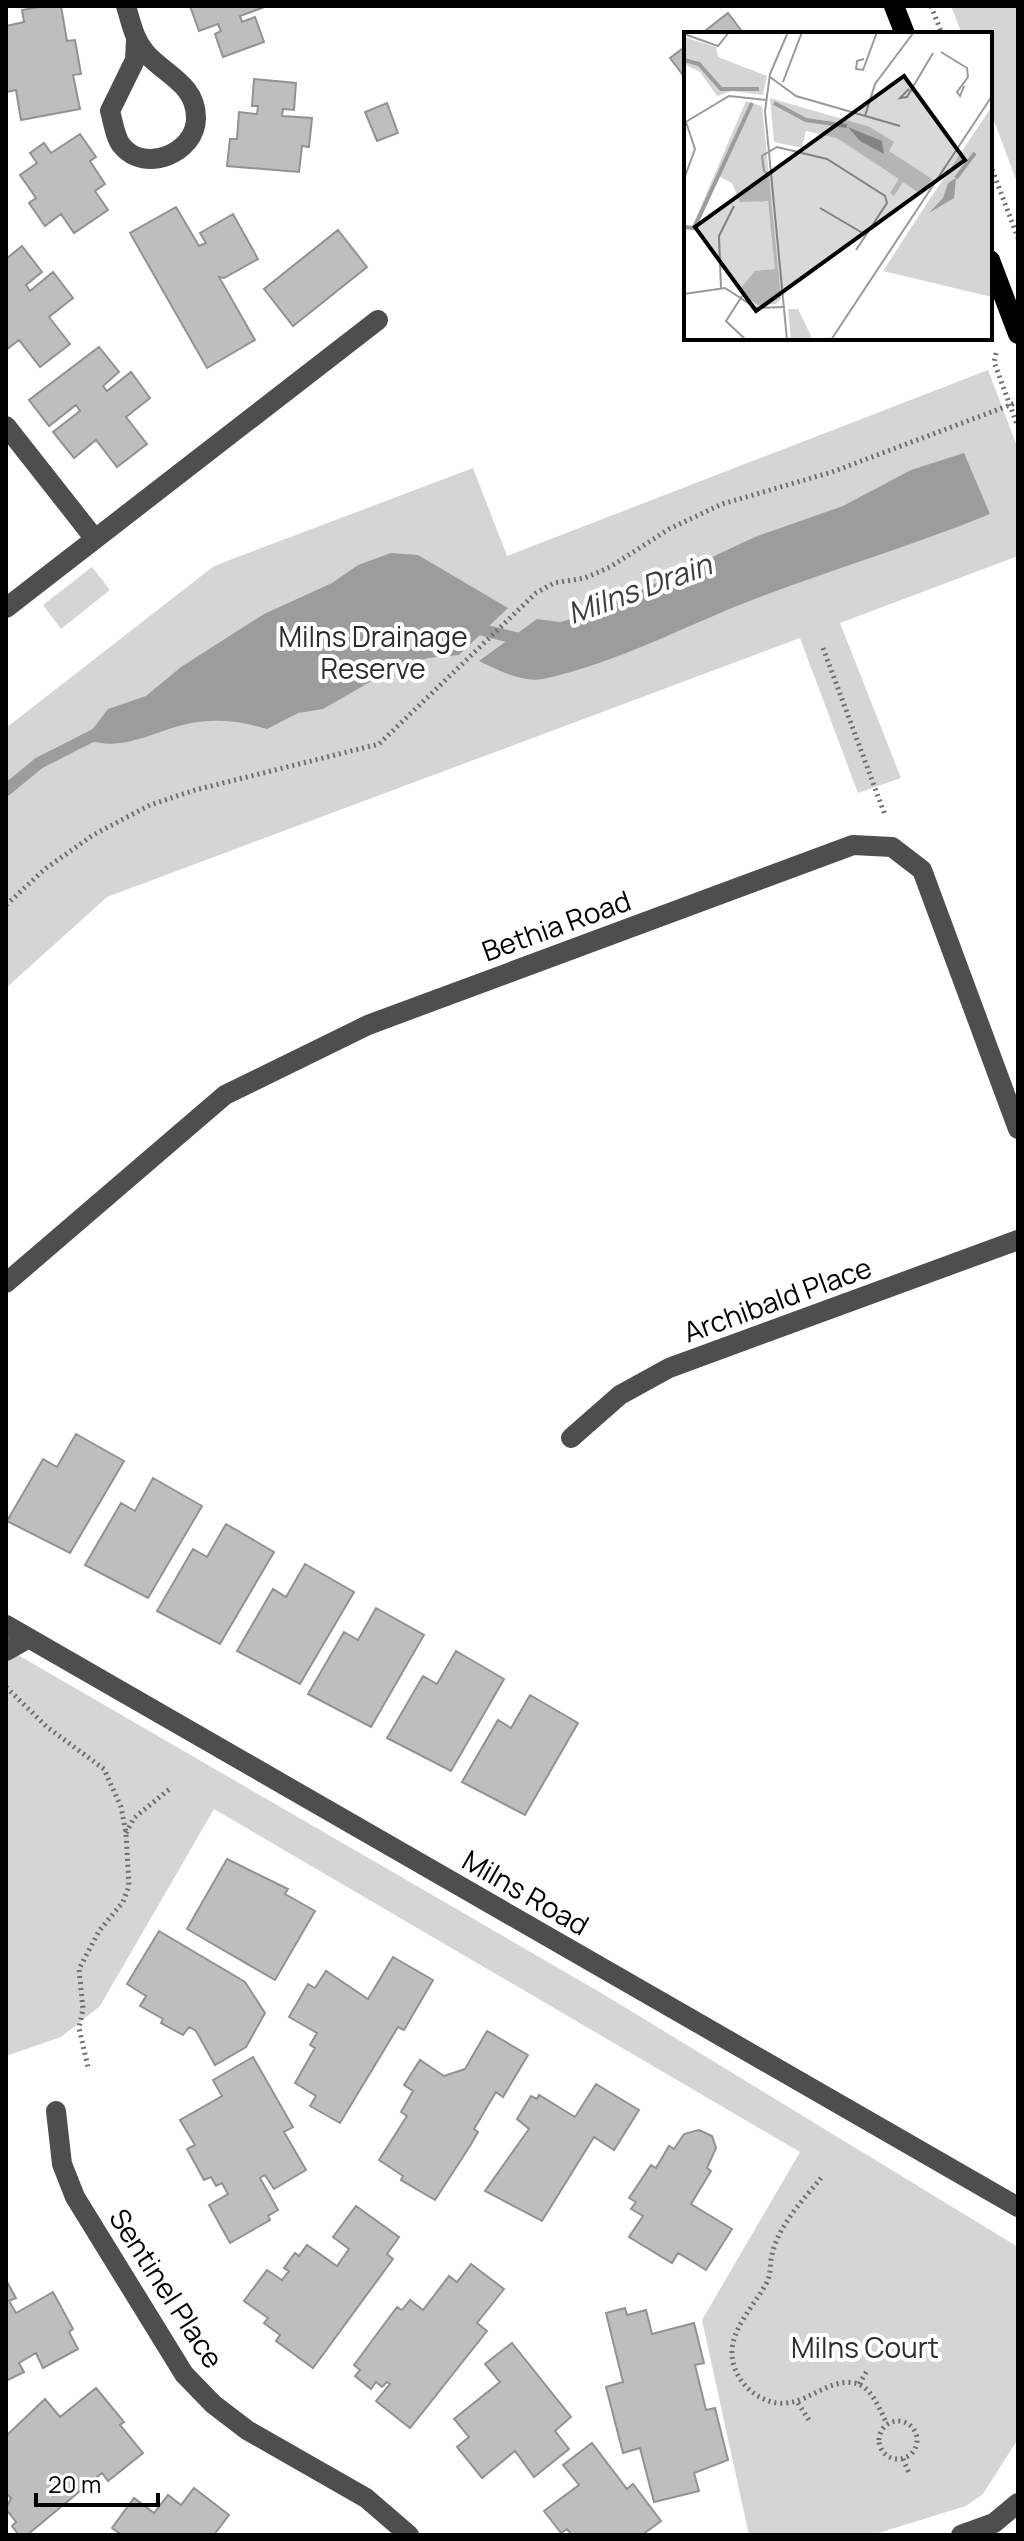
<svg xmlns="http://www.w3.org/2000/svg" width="1024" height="2541" font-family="Manrope,sans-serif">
<rect width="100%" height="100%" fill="#fff"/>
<path fill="#d5d5d5" d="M951,6H1018V185L990,110V34H962Z
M988,370L1018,449V556L840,623L901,778L858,793L800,638L107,897L6,988V728L214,566L473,468L507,556Z
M92,567L110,590L61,629L43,605Z
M6,1648L603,1994L1018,2247V2439L983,2494L966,2506L872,2535H749L702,2320L800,2152L214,1809L100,2006L61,2037L6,2056Z"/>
<path fill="#9c9c9c" d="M964,453L990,514C914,545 836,568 760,597C688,624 618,663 543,679C522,683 498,670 479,661L537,619L560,622L592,613L755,537L843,506L911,470Z
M391,553L418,555L508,608L459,655L428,658L396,667L323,709L298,713L267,729C241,721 214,718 187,724C151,732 122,753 85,739L108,709L146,696L181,667L264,614L332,583L358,565Z"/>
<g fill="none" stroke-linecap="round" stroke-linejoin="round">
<path stroke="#9c9c9c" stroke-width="12" d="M471,627L527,641
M6,790L39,763L98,733"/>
</g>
<path fill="#bebebe" stroke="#929292" stroke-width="2" d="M45,6H61L67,41L75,40L81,74L73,75L80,109L21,120L16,90L6,92V26L24,22L22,10Z
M190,6H267L240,16L242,22L255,17L264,42L223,57L215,34L221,31L218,24L199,31Z
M728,13L744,34H701Z
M686,46V79L670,58Z
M254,79L296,83L294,110L283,109L282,116L312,118L309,147L302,146L299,172L227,166L230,139H237L239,112L257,114L258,106H252Z
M387,103L398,133L377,141L365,112Z
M80,134L96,157L90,161L105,184L95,191L108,210L74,233L61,214L45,226L29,203L36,198L20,175L37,163L30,153L44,143L51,153Z
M176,207L199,246L206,243L200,233L233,214L258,259L224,278L219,277L255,340L207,368L130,233Z
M338,230L367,267L293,326L264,289Z
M22,246L42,272L26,285L30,291L53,272L73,298L49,317L70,344L40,367L19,340L6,350V259Z
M99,347L119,372L103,386L107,391L131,372L150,398L126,417L147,444L117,467L96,440L74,458L53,432L80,411L76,405L49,426L29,400Z
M76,1434L124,1461L70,1553L7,1521L43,1459L57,1467Z
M153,1478L202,1506L148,1598L85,1565L121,1503L135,1511Z
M226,1524L274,1552L220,1644L157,1611L193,1549L207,1557Z
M305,1564L354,1592L300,1684L237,1651L273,1589L286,1597Z
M376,1608L424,1635L371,1727L308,1694L344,1632L358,1640Z
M456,1651L504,1679L451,1771L387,1738L423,1676L437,1684Z
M530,1695L578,1723L525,1815L462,1782L498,1720L511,1728Z
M227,1859L288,1889L285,1894L315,1911L275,1980L187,1929Z
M159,1931L245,1982L265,2013L246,2047L215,2065L196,2031L189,2027L183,2035L161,2023L163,2019L140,2006L146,1996L127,1984Z
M393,1957L433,1980L404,2030L398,2027L340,2123L310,2106L316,2096L295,2083L315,2048L310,2045L317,2033L289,2017L308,1984L315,1988L326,1971L368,1999Z
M487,2031L528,2055L503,2097L496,2092L474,2129L478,2132L470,2146L435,2200L401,2180L403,2176L379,2160L407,2116L401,2112L413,2091L404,2085L420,2060L444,2076L465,2069Z
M253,2057L293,2127L284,2132L306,2170L274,2189L265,2175L260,2178L278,2210L268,2216L270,2220L230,2243L209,2205L228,2194L222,2183L216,2186L211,2177L204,2180L187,2149L195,2145L180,2120L222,2096L213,2080Z
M596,2084L639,2110L614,2150L594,2137L542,2221L485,2191L529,2129L517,2119L531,2096L537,2099L539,2095L575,2117Z
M699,2130L712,2136L716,2148L707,2168L711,2171L691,2204L732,2229L706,2270L678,2253L672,2263L629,2237L643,2216L631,2209L636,2202L629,2198L651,2165L656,2168L669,2146L674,2149L684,2134Z
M356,2206L399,2237L387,2254L393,2259L313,2368L276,2341L280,2335L264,2323L268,2318L244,2301L267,2270L282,2280L289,2271L284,2268L295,2253L299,2256L307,2245L337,2266L349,2249L333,2237Z
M471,2264L504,2289L477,2323L487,2331L410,2428L376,2401L390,2384L387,2382L382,2387L376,2382L371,2389L355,2376L360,2370L354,2365L397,2307L402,2310L410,2300L423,2310L449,2276L457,2282Z
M6,2280L16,2298L9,2301L16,2313L53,2292L73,2329L69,2332L78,2349L43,2368L36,2353L19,2363L24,2372L6,2381Z
M625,2308L627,2315L646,2310L652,2334L694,2323L704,2363L695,2365L706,2410L715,2408L728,2460L694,2473L699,2491L654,2502L640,2448L623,2453L606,2387L623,2382L606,2313Z
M512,2343L571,2417L555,2431L569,2449L534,2477L515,2451L482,2478L457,2447L469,2437L454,2419L500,2382L485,2364Z
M96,2388L124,2422L120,2425L143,2453L108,2481L102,2473L27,2535H19L12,2526L16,2522L6,2509L11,2498L6,2493V2436L45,2399L60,2417Z
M592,2443L627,2489L633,2484L661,2521L642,2535H572L567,2529L561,2533L544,2511L579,2485L563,2465Z
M194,2488L229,2515L214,2535H122L112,2528L134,2498L154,2513L168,2495L181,2505Z"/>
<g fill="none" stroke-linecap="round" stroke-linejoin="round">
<path stroke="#707070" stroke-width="5" stroke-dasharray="2 4" stroke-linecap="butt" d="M931,6L942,34
M990,164L1018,238
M996,353L994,362L1018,427
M823,648L885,815
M6,905L45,869L93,835L150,805L195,790L379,744L536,593L554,583L585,578L610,567L669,529L722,504L832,472L1018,402
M6,1687L47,1727L104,1769L121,1807L126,1833L129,1886L123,1902L99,1931L79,1969L83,2009L79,2028L88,2067
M126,1833L134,1818L172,1787
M821,2178C803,2200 778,2226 772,2255C769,2265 772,2274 766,2284C749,2314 718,2341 739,2377C746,2389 758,2398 772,2402C803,2410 825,2378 854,2383C871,2385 880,2410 887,2424
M859,2384L867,2371
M798,2403L809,2420
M879 2440a19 19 0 1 1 38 0a19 19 0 1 1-38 0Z
M903,2459L909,2473"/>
<path stroke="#4e4e4e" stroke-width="20" d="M126,6C131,22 134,39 145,52C163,74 196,83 196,118C196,153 145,174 122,146C115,138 113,121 110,111L135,60L136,40
M6,426L95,539
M6,608L378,320
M6,1283L225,1095L368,1025L853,845L892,847L922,870L1018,1129
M571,1438L620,1395L669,1368L1018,1240
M6,1625L1018,2207
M6,1651L29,1638
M56,2111L62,2164L75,2197L184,2374L213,2404L247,2430L366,2498L409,2535
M961,2535L994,2523L1018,2503"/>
<path stroke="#000" stroke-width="20" d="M894,6L905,34
M990,260L1018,334"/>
</g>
<g text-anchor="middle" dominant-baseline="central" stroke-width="8" stroke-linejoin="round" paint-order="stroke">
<g font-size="28" fill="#2c2c2c" stroke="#fff">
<text x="373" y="636">Milns Drainage<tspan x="373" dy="32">Reserve</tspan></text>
<text x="865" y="2347">Milns Court</text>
</g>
<g font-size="28" fill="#000" stroke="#fff">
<text transform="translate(556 925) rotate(-20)">Bethia Road</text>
<text transform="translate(777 1299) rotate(-20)">Archibald Place</text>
<text transform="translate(526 1892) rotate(30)">Milns Road</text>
<text transform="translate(167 2288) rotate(57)">Sentinel Place</text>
</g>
<g font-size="30" font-style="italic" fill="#3d3d3d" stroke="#fff">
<text transform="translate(639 588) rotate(-20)">Milns Drain</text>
</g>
</g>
<g transform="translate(684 32)">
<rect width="308" height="308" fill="#fff"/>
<path d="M0,5L32,15L34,25L83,44L79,63L48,59L33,64L16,40L0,32ZM86,66L186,95L210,110L205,119L248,147L238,163L219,150L210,164L206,161L215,147L153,106L122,99L118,116L90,110ZM62,69L78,74L97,267L92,272L74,273L54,259L71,239L91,237L84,169L56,170L48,151L34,144L11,197H0V192L8,195ZM308,74V265L199,239L236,182ZM104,277H114L129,308H107Z" fill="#d5d5d5"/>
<path d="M164,95L198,109L200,122L176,109ZM272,146L270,166L245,181L259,166L264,151Z" fill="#9c9c9c"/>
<path fill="none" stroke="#9c9c9c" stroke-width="4" d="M0,28L15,32L37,57H75M90,71L122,88L163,94M272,146L291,121M0,195L10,196L68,71"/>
<path fill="none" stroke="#999" stroke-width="2" d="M0,2L34,14L45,0M257,20L283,36L284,45L273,60L276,64L280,54M180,27L173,29L172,37L179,38L193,0M86,45L112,64L216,94M99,50L118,0M225,57L216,66L223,65L249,21M181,84L191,52L230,0M0,91L45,64L82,68M86,143L80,139L78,124L93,115L143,127L201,164L203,171L172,218M0,147L11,117L2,90M136,176L182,203M37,256L35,204L50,174M0,262L41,256L72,276L101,275M58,264L42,289L62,308M103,308L81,79L86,42L104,0M147,308L308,64"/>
<path fill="#000" fill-opacity="0.15" stroke="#000" stroke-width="4" d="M220,44L281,128L72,279L11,195Z"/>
<rect width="308" height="308" fill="none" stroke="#000" stroke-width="4"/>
</g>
<rect width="1024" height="2541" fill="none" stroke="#000000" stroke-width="16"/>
<path d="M36 2493v12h122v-12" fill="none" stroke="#000000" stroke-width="4"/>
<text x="48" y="2493" font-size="24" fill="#000000" stroke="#ffffff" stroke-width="6" paint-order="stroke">20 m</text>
</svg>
